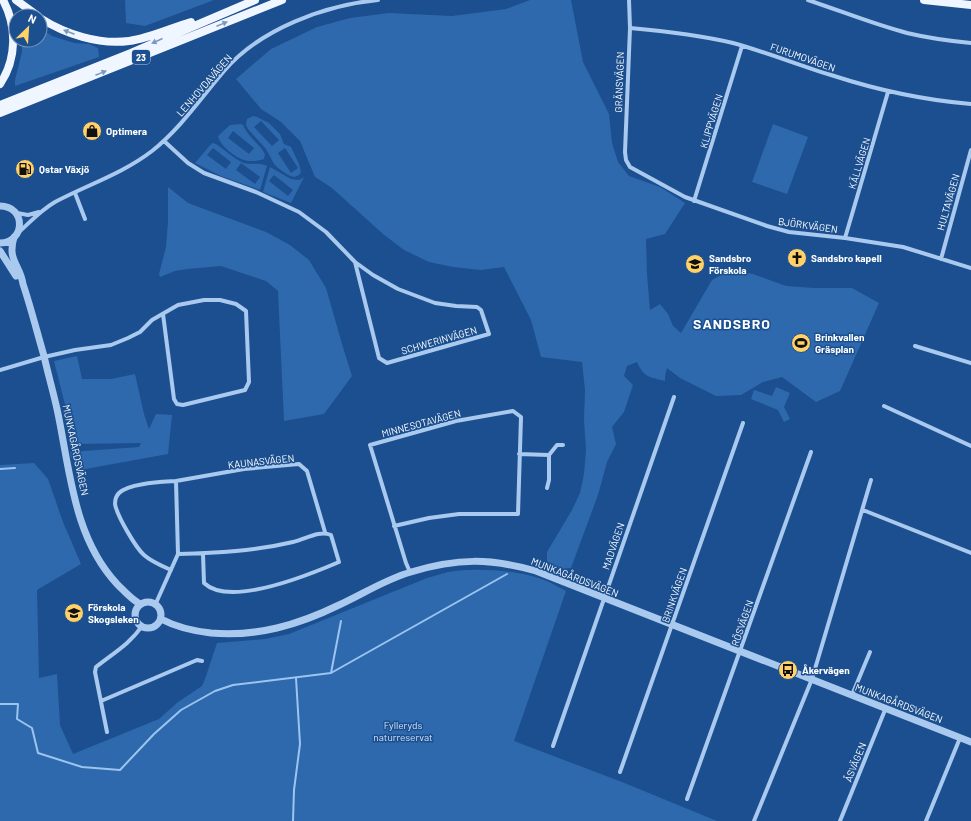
<svg xmlns="http://www.w3.org/2000/svg" width="971" height="821" font-family="Barlow,sans-serif">
<rect width="100%" height="100%" fill="#1b4f8f"/>
<path fill="#2e69ad" fill-rule="evenodd" d="M125,0H214L145,26L126,23Z
M530,0H571L583,62L609,114L612,143L618,162L629,176L660,187L685,203L665,234L646,239L647,274L650,310L660,304L668,314L673,326L681,333L712,280L730,270L753,274L786,286L814,288H852L879,303L840,391L816,402L782,377L763,382L741,395L716,396L680,378L667,368L665,376V381C650,377 644,378 637,362L627,366L624,376L633,385L624,412L612,427L616,444L607,462L598,495L571,568L559,569L547,561V552L572,510L580,493L584,474L586,450L584,420L585,390L582,362L541,357L531,320L504,267L481,270L453,267L429,262L404,250L383,234L332,188L315,177L300,141L281,122L261,109L236,79L271,49L317,27L350,18L389,13L452,16L506,9Z
M40,28L52,36L74,43L89,44L98,48L99,57L15,86V80L22,52V40H40Z
M253,116L257,117L269,123L280,134L284,144L291,147L299,164L301,172L299,175L294,177L288,175L278,168L274,164L266,149L248,129L246,125L247,119ZM261,121L279,140L272,146L254,127ZM285,148L298,168L291,173L278,153Z
M241,124L243,125C248,137 259,143 265,154L264,159C258,161 250,162 244,160C235,157 220,146 218,136L230,125ZM233,131L254,148L249,154L228,138Z
M773,124L808,137L787,194L752,182Z
M212,143L216,144C225,150 234,159 244,163C251,165 260,162 267,166L260,190L221,176L195,163ZM213,148L231,162L226,169L207,155ZM241,163L260,177L255,184L236,170Z
M270,167L291,179L299,180L304,177L291,203L263,192ZM274,175L293,190L288,196L269,181Z
M168,187L188,203L266,232L290,245L309,260L326,288L342,344L352,376L324,414L284,421L278,291L266,281L221,266L187,269L175,271L160,277L159,274L166,247L168,222Z
M77,356L82,379H111L135,374L144,414L149,429L156,414L172,415L168,454L80,470L71,457L70,452L139,447L141,443L75,444L54,361Z
M776,387L790,393L784,407L790,419L784,422L778,410L751,399L754,390L772,396Z
M34,463L48,479L63,522L81,564L37,590L39,678L57,674L60,725L73,754L159,719L178,702L202,686L205,679L217,643L265,639L289,634L427,578C434,576 441,574 448,572C478,567 522,570 549,582C555,585 560,588 566,591L514,741L622,782L717,821H0V465Z"/>
<g fill="none" stroke-linecap="round" stroke-linejoin="round">
<path stroke="#9cc4f0" stroke-width="2" d="M0,469L15,468
M331,673L341,621
M0,704H18L17,719L32,728L38,753L82,767L120,770L154,734L181,710L215,691L233,685L331,673L507,574
M293,821L294,790L300,744L296,678"/>
<path stroke="#a9c9ee" stroke-width="4" d="M629,0L630,28L625,152L626,160L630,167L685,197L767,226L789,232L845,238L903,247L971,268
M808,0C841,11 873,24 907,33C928,38 950,41 971,43
M630,28C664,31 699,35 733,43C766,52 798,65 831,75C877,90 923,100 971,104
M164,141L188,163L204,173L256,192L299,212L326,232L355,262L373,275L398,289L435,303L456,306L477,307L481,310L489,334L387,363L379,358L355,262
M75,193L85,219
M694,201L742,46
M17,213L28,215L39,212
M18,233C30,222 41,210 55,202C87,185 122,174 152,151C180,129 201,98 224,71C260,29 325,5 378,0
M845,238L888,92
M941,259L971,150
M915,346L971,363
M0,370L44,357L75,350L111,345L128,338L140,332L152,320L178,305L204,300H220L236,304L246,311L249,382L245,390L183,405L177,404L174,399L163,314
M884,406L971,446
M519,454L549,455L557,445H563
M547,488L549,480V455
M863,510L971,553
M394,526L429,518L459,514H518L521,417L513,411L456,421L370,445L406,563L410,572
M178,554C217,553 255,551 293,542C306,539 319,530 331,535L339,562C311,574 230,608 204,583L203,554
M171,570C162,566 152,562 144,555C136,548 117,516 115,504C115,500 116,496 119,493C129,483 162,482 176,481
M156,603L178,554L176,481L244,469L299,464L307,471L325,532
M852,695L870,652
M101,701L197,660L202,661
M107,732L95,672L96,667C112,654 130,644 142,626
M553,746L674,397
M620,772L743,423
M687,799L811,452
M754,821L812,679L871,480
M840,821L885,710
M926,821L960,738"/>
<path stroke="#a9c9ee" stroke-width="7" d="M0,206C26,206 26,242 0,243
M14,237C7,261 20,264 23,284C31,308 37,332 44,356C48,374 53,391 57,409C70,469 73,537 117,584C124,591 131,599 140,604
M0,251L16,276
M135 615a13 13 0 1 1 26 0a13 13 0 1 1-26 0Z
M161,619C176,627 193,631 211,633C257,637 298,625 339,605C363,594 386,579 411,572C457,558 490,558 536,571L971,742"/>
<path stroke="#f0f6ff" stroke-width="8" d="M16,0L38,16
M924,0L971,5
M40,18C65,34 99,45 129,41C150,38 171,28 191,22
M0,84C17,59 17,26 3,0
M0,105L131,53L255,0
M0,113L282,0"/>
</g>
<defs><path id="oneway-solid" d="M-6-.8H1V-3.2L6.5 0L1 3.2V.8H-6Z"/></defs>
<g fill="#7b9ac1">
<use href="#oneway-solid" transform="translate(222 24) rotate(-22)"/>
<use href="#oneway-solid" transform="translate(69 32) rotate(-159)"/>
<use href="#oneway-solid" transform="translate(157 41) rotate(156)"/>
<use href="#oneway-solid" transform="translate(101 73) rotate(-22)"/>
</g>
<defs>
<g id="shop-disc" transform="scale(1)"><circle r="9.5" fill="#ffd166" stroke="#1b4f8f"/><path d="M-5-2.5h2.3a2.7 3.5 0 0 1 5.4 0H5L5.5 6h-11ZM-1.5-2.5h3a1.5 2.3 0 0 0-3 0Z" fill="#111"/></g>
<g id="fuel-disc" transform="scale(1)"><circle r="9.5" fill="#ffd166" stroke="#1b4f8f"/><path d="M-5.5-6h7V0h2V4h1.3V-2.5L3-4.5l.8-.8L6-3V5H2.5V1h-1V6h-7ZM-4.2-4.7v3.2H.2V-4.7Z" fill="#111"/></g>
<g id="church-disc" transform="scale(1)"><circle r="9.5" fill="#ffd166" stroke="#1b4f8f"/><path d="M-1.2-6h2.4v3.5h3.3v2.4h-3.3V6h-2.4V-.1h-3.3v-2.4h3.3Z" fill="#111"/></g>
<g id="school-disc" transform="scale(1)"><circle r="9.5" fill="#ffd166" stroke="#1b4f8f"/><path d="M0-5L7-2L0 1L-7-2ZM-4 1L0 2.5L4 1V4Q0 6-4 4Z" fill="#111"/></g>
<g id="stadium-disc" transform="scale(1)"><circle r="9.5" fill="#ffd166" stroke="#1b4f8f"/><path d="M0-5a6.5 5 0 1 0 0 10a6.5 5 0 1 0 0-10ZM-3.5-1.8h7v3.6h-7Z" fill="#111"/></g>
<g id="bus-disc" transform="scale(1)"><circle r="9.5" fill="#ffd166" stroke="#1b4f8f"/><path d="M-5-6H5V4H4V6H2V4H-2V6H-4V4H-5ZM-3.5-4V0h7V-4ZM-3.5 1.2v1.5H-2V1.2ZM2 1.2v1.5H3.5V1.2Z" fill="#111"/></g>
</defs>
<g fill-rule="evenodd">
<use href="#shop-disc" x="92" y="131"/>
<use href="#fuel-disc" x="25" y="169"/>
<use href="#church-disc" x="797" y="258"/>
<use href="#school-disc" x="695" y="264"/>
<use href="#stadium-disc" x="801" y="343"/>
<use href="#school-disc" x="74" y="613"/>
<use href="#bus-disc" x="788" y="670"/>
</g>
<g text-anchor="middle" dominant-baseline="central" stroke-width="3" stroke-linejoin="round" paint-order="stroke">
<rect fill="#1b4f8f" stroke="#bbcadd" stroke-width="1" x="132" y="50" width="18" height="14" rx="3"/>
<g font-size="9" font-weight="bold" fill="#fff">
<text x="141" y="57">23</text>
</g>
<g font-size="10" fill="#fff" stroke="#1b4f8f">
<text transform="translate(803 57) rotate(19)">FURUMOVÄGEN</text>
<text transform="translate(619 82) rotate(-88)">GRÄNSVÄGEN</text>
<text transform="translate(204 85) rotate(-49)">LENHOVDAVÄGEN</text>
<text transform="translate(711 121) rotate(-73)">KLIPPVÄGEN</text>
<text transform="translate(859 163) rotate(-73)">KÄLLVÄGEN</text>
<text transform="translate(948 202) rotate(-74)">HULTAVÄGEN</text>
<text transform="translate(808 225) rotate(8)">BJÖRKVÄGEN</text>
<text transform="translate(439 340) rotate(-16)">SCHWERINVÄGEN</text>
<text transform="translate(421 423) rotate(-15)">MINNESOTAVÄGEN</text>
<text transform="translate(76 450) rotate(78)">MUNKAGÅRDSVÄGEN</text>
<text transform="translate(261 461) rotate(-6)">KAUNASVÄGEN</text>
<text transform="translate(613 546) rotate(-71)">MADVÄGEN</text>
<text transform="translate(575 577) rotate(21)">MUNKAGÅRDSVÄGEN</text>
<text transform="translate(674 595) rotate(-71)">BRINKVÄGEN</text>
<text transform="translate(742 623) rotate(-71)">RÖSVÄGEN</text>
<text transform="translate(899 703) rotate(21)">MUNKAGÅRDSVÄGEN</text>
<text transform="translate(855 762) rotate(-68)">ÅSVÄGEN</text>
</g>
<g font-size="10" font-weight="bold" fill="#fff" stroke="#1b4f8f" text-anchor="start">
<text x="106" y="131">Optimera</text>
<text x="39" y="169">Qstar Växjö</text>
<text x="709" y="258">Sandsbro<tspan x="709" dy="12">Förskola</tspan></text>
<text x="811" y="258">Sandsbro kapell</text>
<text x="815" y="337">Brinkvallen<tspan x="815" dy="12">Gräsplan</tspan></text>
<text x="88" y="607">Förskola<tspan x="88" dy="12">Skogsleken</tspan></text>
<text x="802" y="670">Åkervägen</text>
</g>
<g font-size="10" fill="#cfe3fa" stroke="#1b4f8f">
<text x="403" y="725">Fylleryds<tspan x="403" dy="12">naturreservat</tspan></text>
</g>
<g font-size="14" font-weight="bold" letter-spacing="1" fill="#fff" stroke="#1b4f8f">
<text x="732" y="323">SANDSBRO</text>
</g>
</g>
<g transform="translate(28 28) rotate(25)"><circle r="19" fill="#1b4f8f" stroke="#7695bc"/>
<path d="M0-3L7 15L0 10L-7 15Z" fill="#ffd166"/>
<text y="-6" font-size="11" font-weight="bold" text-anchor="middle" fill="#ffffff">N</text>
</g>
</svg>
